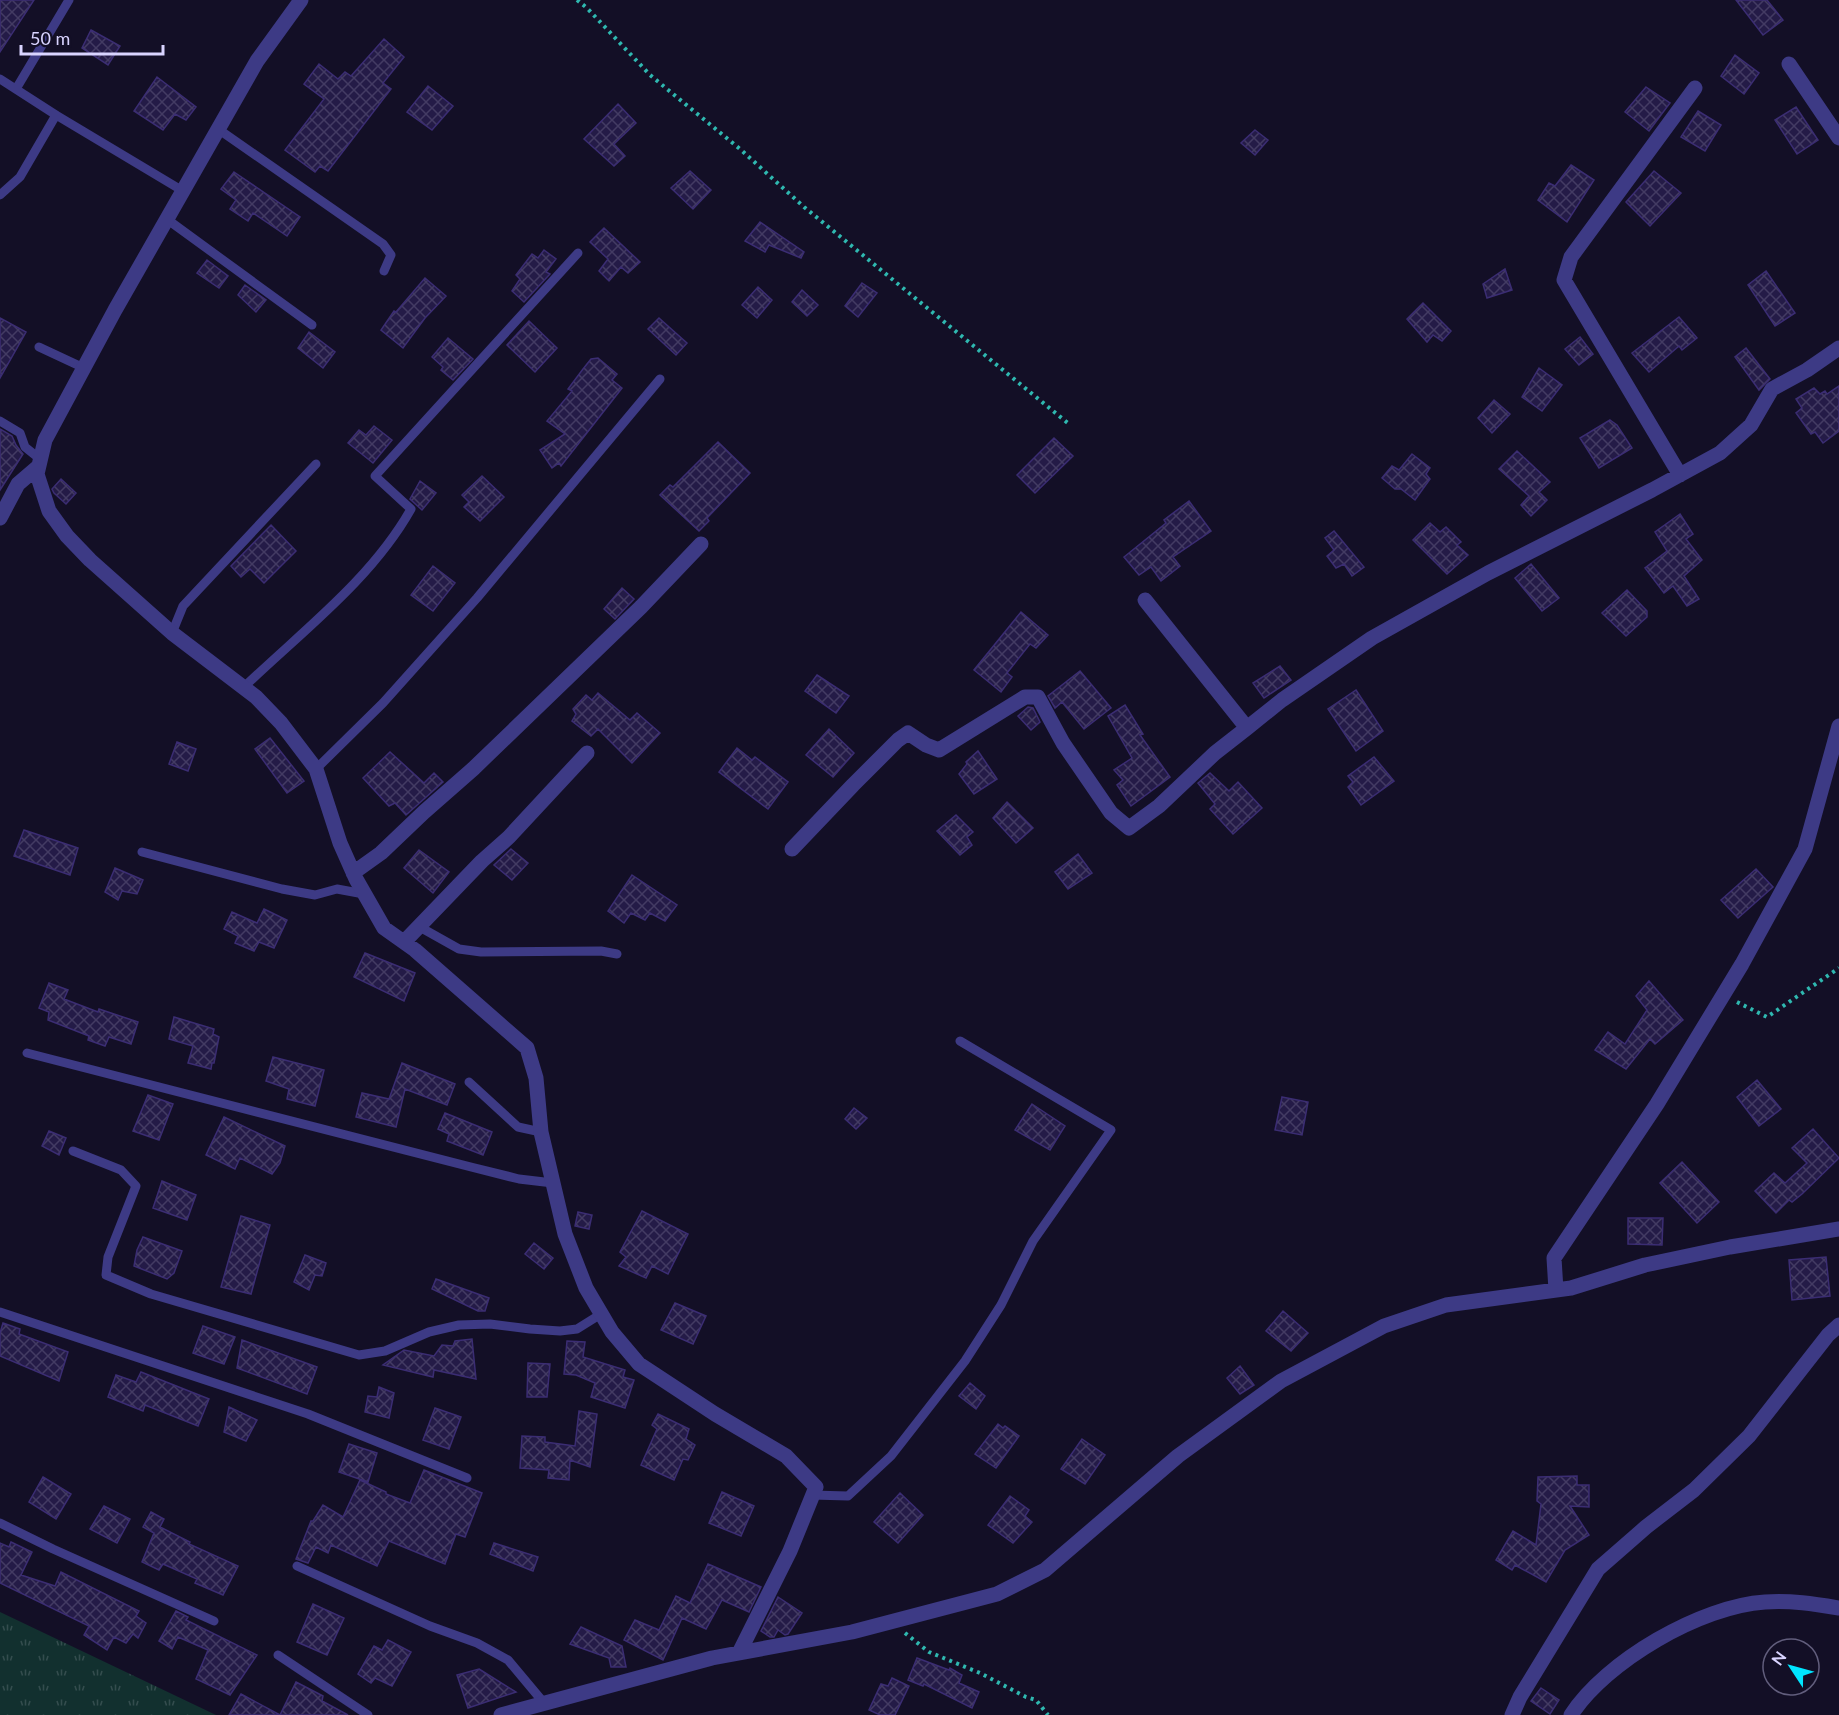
<svg xmlns="http://www.w3.org/2000/svg" width="1839" height="1715" font-family="Lato,sans-serif">
<defs>
<pattern id="grass-tufts" width="24" height="20" patternUnits="userSpaceOnUse" patternTransform="scale(1.5)"><rect width="24" height="20" fill="#12302f"/><path d="M3 7l-1-3M5 7V3M7 7l1-3M15 17l-1-3M17 17v-4M19 17l1-3" fill="none" stroke="#344d4e"/></pattern>
<pattern id="building-cross-hatch" width="8" height="8" patternUnits="userSpaceOnUse" patternTransform="scale(1.5)"><rect width="8" height="8" fill="#241b47"/><path d="M0 0l8 8M0 8l8-8" fill="none" stroke="#433b63"/></pattern>
</defs>
<rect width="100%" height="100%" fill="#130f26"/>
<path fill="url(#grass-tufts)" d="M0,1612L216,1715H0Z"/>
<path fill="url(#building-cross-hatch)" stroke="#3b2d73" stroke-width="1.5" d="M0,0H34L0,52Z
M1736,0H1767L1783,20L1763,35Z
M91,30L120,46L108,65L82,48Z
M384,39L404,57L383,83L391,89L328,171L320,166L315,172L285,150L324,99L304,84L319,64L338,79L345,72L351,76Z
M1735,55L1759,73L1744,94L1721,76Z
M157,77L196,107L186,120L175,114L163,130L134,111Z
M428,86L453,106L432,130L407,112Z
M1646,87L1670,103L1649,131L1625,112Z
M618,104L636,123L614,144L625,156L614,166L584,139Z
M1796,107L1818,140L1797,154L1775,120Z
M1698,111L1721,125L1705,151L1681,137Z
M1255,130L1268,140L1255,155L1241,143Z
M1571,165L1594,180L1567,222L1538,200L1549,183L1555,186Z
M690,171L711,190L693,209L671,188Z
M1654,171L1681,193L1650,226L1626,202Z
M234,172L300,217L287,236L253,213L248,221L230,209L236,200L221,189Z
M760,222L804,252L801,258L769,245L765,252L745,241Z
M604,228L640,262L628,273L621,267L609,281L599,271L608,259L590,242Z
M544,250L556,259L546,272L550,274L524,302L512,291L520,279L516,275L532,254L538,258Z
M207,260L228,276L219,288L197,273Z
M1505,269L1512,290L1487,298L1483,284Z
M1766,271L1795,313L1775,326L1748,285Z
M425,278L446,296L425,318L403,348L381,330L394,311L396,312Z
M862,283L877,293L858,317L845,306Z
M245,285L266,300L256,312L238,295Z
M758,287L772,300L757,318L742,305Z
M802,290L818,305L807,316L792,302Z
M1423,303L1451,331L1442,341L1433,335L1427,342L1407,319Z
M1679,317L1697,338L1682,350L1679,346L1649,372L1632,353Z
M0,318L26,332L0,378Z
M659,318L687,343L676,355L648,329Z
M529,321L557,348L535,372L507,345Z
M309,332L335,352L323,368L298,348Z
M1580,337L1593,354L1579,365L1565,349Z
M448,338L473,359L453,380L441,370L443,367L432,357Z
M1746,348L1770,379L1759,390L1735,357Z
M598,358L617,374L612,380L622,388L561,466L559,463L552,468L540,450L565,434L547,421L572,391L568,389L583,369L591,359Z
M1539,368L1562,385L1542,411L1522,397Z
M1839,386V431L1823,443L1815,432L1811,434L1796,413L1802,408L1796,399L1814,388L1820,394L1825,391L1827,394Z
M1494,400L1510,414L1492,433L1478,418Z
M1610,420L1617,425L1632,448L1599,468L1580,438Z
M374,426L392,440L373,463L348,443L359,430L366,435Z
M0,429L12,436L16,445L23,454L0,490Z
M1054,438L1073,456L1035,493L1017,475Z
M718,442L750,473L707,518L709,521L699,531L660,495L670,485L673,487Z
M1517,451L1550,482L1539,492L1547,500L1531,516L1521,505L1529,496L1499,469Z
M1412,454L1430,468L1426,474L1430,479L1415,500L1401,489H1395L1382,478L1392,466L1399,470Z
M482,476L504,497L480,521L464,507L469,502L462,495Z
M61,479L76,493L66,504L54,493L52,489Z
M420,481L436,493L422,510L410,499Z
M1189,501L1211,531L1173,557L1180,566L1161,581L1151,567L1139,575L1124,557L1166,523L1164,520Z
M1680,514L1693,534L1686,539L1702,560L1684,576L1699,599L1687,606L1673,586L1664,593L1645,568L1667,551L1655,532Z
M1430,523L1440,532L1446,527L1461,542L1457,545L1468,555L1447,574L1413,540Z
M271,525L296,551L264,583L250,569L241,577L231,566Z
M1334,531L1364,567L1352,576L1344,564L1336,568L1327,556L1334,550L1325,538Z
M1531,564L1559,598L1542,611L1515,578Z
M433,566L455,583L433,611L411,595Z
M622,588L634,599L615,619L604,609Z
M1627,590L1647,611V617L1626,636L1602,613Z
M1021,612L1048,635L1036,648L1030,644L1007,673L1012,677L1001,692L974,670Z
M1280,666L1291,680L1264,698L1253,683Z
M1080,671L1111,708L1084,729L1062,702L1055,708L1048,696Z
M817,675L849,696L836,713L805,691Z
M1356,690L1383,731L1356,751L1328,709Z
M598,693L630,720L637,713L660,733L632,763L598,729L591,736L572,721L576,714L573,709L586,695L592,700Z
M1125,705L1143,734L1140,735L1170,777L1131,806L1117,785L1123,780L1114,770L1132,758L1108,716Z
M1028,707L1033,708L1040,722L1031,730L1018,716Z
M829,729L854,753L833,777L806,755Z
M270,738L304,781L287,793L255,749Z
M177,742L196,749L188,771L169,764Z
M737,748L752,760L755,757L788,782L768,809L719,772Z
M978,751L997,779L974,794L959,774L967,764L966,762Z
M390,752L424,783L434,773L443,782L406,815L395,803L389,806L363,778Z
M1374,757L1394,781L1361,805L1348,787L1353,782L1348,776Z
M1210,773L1229,791L1238,782L1262,808L1233,834L1210,809L1215,804L1198,783Z
M1007,802L1033,828L1016,843L993,818Z
M956,815L973,832L967,837L972,845L960,855L937,831Z
M24,830L78,848L70,875L14,856Z
M511,849L528,863L512,880L494,865Z
M419,850L449,872L433,893L404,868Z
M1078,854L1092,873L1068,889L1055,872Z
M115,868L143,880L137,894L122,891L118,900L105,892Z
M1756,869L1773,887L1738,918L1721,900Z
M632,875L677,905L665,921L650,913L645,920L631,913L624,923L608,911Z
M264,909L287,920L274,948L259,942L254,951L235,943L238,936L224,929L232,912L257,923Z
M365,953L415,973L404,1001L354,977Z
M1649,981L1683,1020L1655,1044L1650,1039L1626,1069L1595,1050L1608,1032L1625,1044L1647,1010L1636,996Z
M49,983L68,990L64,999L98,1012L99,1009L138,1022L131,1044L109,1037L105,1046L88,1040L89,1036L48,1020L49,1012L39,1008Z
M174,1017L214,1029L213,1034L219,1037L214,1063H212L211,1069L188,1063L193,1046L169,1039Z
M273,1057L324,1070L315,1106L287,1099L289,1089L266,1081Z
M402,1063L455,1084L447,1105L405,1089L396,1127L356,1117L362,1093L389,1099Z
M1757,1080L1781,1109L1759,1126L1737,1097Z
M148,1095L173,1104L159,1140L133,1131Z
M1282,1097L1308,1102L1302,1135L1275,1130Z
M1032,1104L1065,1126L1050,1150L1015,1130Z
M854,1108L867,1118L856,1129L845,1119Z
M445,1113L492,1132L483,1155L447,1141L449,1134L438,1129Z
M224,1117L285,1146L280,1163L272,1174L240,1158L235,1169L206,1155Z
M1813,1129L1839,1158L1802,1194L1792,1202L1789,1200L1776,1213L1755,1191L1774,1173L1785,1183L1807,1163L1792,1148Z
M49,1131L66,1138L59,1155L42,1146Z
M1682,1162L1719,1202L1697,1223L1660,1183Z
M162,1181L196,1195L187,1220L153,1208Z
M642,1211L688,1234L668,1274L652,1266L646,1278L619,1266L626,1257L620,1252Z
M578,1212L592,1215L589,1229L575,1226Z
M241,1216L270,1225L251,1294L221,1287Z
M1628,1218H1663L1662,1245L1628,1244Z
M143,1237L182,1251L174,1273L167,1279L134,1266L137,1250Z
M534,1243L553,1258L544,1269L525,1254Z
M305,1255L326,1263L322,1276L315,1275L309,1290L294,1282Z
M1826,1257L1830,1296L1792,1300L1789,1260Z
M436,1279L489,1298L485,1311H478L432,1289Z
M675,1303L706,1316L693,1344L661,1330Z
M1283,1311L1308,1333L1291,1351L1266,1331Z
M3,1323L20,1329L19,1334L68,1352L59,1381L0,1356V1333Z
M203,1326L235,1337L224,1364L193,1353Z
M472,1339L476,1379L434,1370L433,1377L383,1365L404,1350L434,1356L442,1345L453,1346L455,1341Z
M242,1340L317,1367L307,1394L237,1368Z
M567,1341L585,1342L583,1357L625,1370L623,1377L634,1380L625,1408L591,1397L595,1383L576,1375L564,1374Z
M528,1363L550,1364L547,1397H527Z
M1240,1366L1254,1385L1240,1394L1227,1378Z
M141,1372L209,1399L198,1426L145,1405L143,1411L108,1397L116,1375L136,1382Z
M970,1383L985,1396L976,1409L959,1396Z
M379,1387L394,1393L389,1418L365,1412L368,1396L377,1397Z
M229,1407L257,1420L246,1441L224,1432Z
M435,1408L461,1417L449,1449L423,1440Z
M579,1411L597,1414L590,1467L570,1460L569,1480L548,1478L549,1470L520,1468L522,1436L545,1437V1442L575,1446Z
M658,1414L689,1429L686,1439L695,1445L688,1460L683,1459L674,1480L641,1465L657,1429L652,1425Z
M998,1424L1003,1428L1005,1426L1019,1436L996,1468L975,1454Z
M1082,1439L1105,1455L1085,1484L1061,1469Z
M349,1444L377,1453L368,1482L339,1472Z
M424,1470L482,1493L465,1537L456,1534L445,1564L389,1541L377,1566L331,1545L328,1553L316,1547L308,1563L296,1559L311,1521H313L323,1505L343,1517L360,1480L386,1492V1494L410,1503Z
M1577,1476V1485H1589V1507L1570,1506L1589,1535L1565,1550L1546,1582L1515,1565L1512,1570L1496,1560L1513,1531L1536,1545L1541,1504L1537,1501L1538,1477Z
M43,1477L71,1494L56,1519L29,1502Z
M722,1492L754,1506L741,1536L709,1523Z
M900,1493L923,1515L898,1543L874,1522Z
M1010,1496L1029,1510L1025,1516L1032,1522L1013,1543L988,1525Z
M104,1506L130,1519L117,1543L90,1529Z
M151,1512L164,1519L160,1527L190,1542L189,1544L238,1566L223,1595L195,1583L197,1579L163,1564L159,1570L142,1562L154,1533L143,1527Z
M11,1542L32,1552L21,1575L55,1586L61,1572L139,1611L136,1616L146,1623L138,1638L133,1634L126,1643L114,1637L107,1650L84,1635L89,1626L0,1583V1543L9,1547Z
M494,1543L538,1557L533,1571L490,1554Z
M708,1564L761,1587L749,1612L722,1600L706,1629L682,1618L663,1660L624,1640L635,1620L659,1630L676,1596L690,1603Z
M778,1597L802,1613L788,1634L785,1635L778,1630L774,1637H770L761,1631Z
M313,1604L344,1618L327,1655L297,1642Z
M176,1611L188,1617L186,1620L257,1655L230,1695L196,1679L208,1650L178,1637L172,1649L159,1641Z
M581,1627L622,1646L626,1667H611L609,1658L570,1644Z
M388,1640L411,1652L392,1686L375,1678L371,1683L358,1674L374,1646L382,1650Z
M917,1658L949,1670L950,1668L962,1675L959,1683L979,1692L972,1708L924,1684L923,1686L908,1680Z
M479,1669L516,1692L468,1708L457,1675Z
M892,1678L909,1686L895,1715H880L869,1710L881,1684L888,1686Z
M296,1682L323,1696L322,1701L348,1715H280Z
M1541,1688L1559,1700L1550,1714L1531,1701Z
M241,1694L280,1715H229Z"/>
<g fill="none" stroke-linecap="round" stroke-linejoin="round">
<path stroke="#2fb8b0" stroke-width="4" stroke-dasharray="3 4.5" stroke-linecap="butt" d="M577,0L587,8L650,75L740,149L804,207L1069,424
M1737,1002L1767,1017L1839,968
M905,1633L929,1652L980,1673L1026,1697L1036,1700L1048,1715"/>
<path stroke="#3d3a85" stroke-width="9" d="M0,79L56,115L183,191
M16,89L69,0
M218,129L383,244L391,255L384,271
M0,195L20,177L56,115
M168,220L312,325
M39,347L84,368
M0,421L20,433L25,447L40,459
M172,633L183,606L316,464
M243,688C301,632 371,580 411,509L375,476L578,253
M316,769L383,703L477,598L660,379
M142,852L282,889L315,895L337,889L364,894
M418,926L459,949L481,952L601,951L617,954
M27,1053L471,1167L519,1179L553,1183
M469,1082L518,1127L541,1132
M73,1151L121,1170L136,1186L108,1257L106,1275L151,1294L359,1355L385,1351L429,1332L459,1325L490,1324L530,1329L560,1331L577,1329L601,1314
M0,1312L308,1414L467,1478
M812,1495L848,1496L891,1456L965,1361L1001,1305L1033,1241L1111,1130L960,1041
M0,1523L53,1549L214,1621
M297,1566L430,1626L477,1643L508,1660L544,1703
M278,1655L368,1715"/>
<path stroke="#3d3a85" stroke-width="15" d="M301,0L257,61L115,310L45,440L37,474L49,511L67,536L90,560L172,633L256,697L281,723L316,769L340,843L356,879L384,928L415,950L527,1048L536,1078L541,1132L565,1234L586,1288L612,1332L639,1364L715,1414L786,1456L816,1487L790,1551L739,1653
M1789,64L1839,138
M1680,475L1564,280L1571,257L1695,88
M0,518L18,484L39,466
M1145,600L1247,728
M792,849L853,785L898,740L908,733L926,745L939,750L1025,697H1038L1063,743L1111,813L1129,828L1159,806L1215,753L1247,728L1282,700L1372,638L1488,573L1652,490L1720,453L1751,425L1772,389L1807,370L1839,348
M353,873L381,853L424,812L473,769L641,607L701,544
M404,942L482,861L509,837L587,753
M1556,1290L1554,1258L1657,1104L1742,964L1805,849L1839,726
M501,1715L712,1658L852,1632L997,1594L1045,1570L1178,1456L1281,1381L1384,1326L1446,1305L1571,1288L1645,1265L1730,1247L1839,1229
M1512,1715L1520,1697L1598,1569L1646,1527L1694,1490L1749,1436L1828,1335L1839,1325
M1571,1715C1606,1661 1701,1606 1765,1602C1790,1600 1815,1604 1839,1608"/>
</g>
<g transform="translate(1791 1667) rotate(306)"><circle r="28" fill="#130f26" stroke="#625e7d" stroke-width="1.5"/>
<path d="M0-4.5L10 22L0 15L-10 22Z" fill="#00e5ff"/>
<text y="-9" font-size="16" font-weight="bold" text-anchor="middle" fill="#d9d4ff">N</text>
</g>
<path d="M21 45v9h142v-9" fill="none" stroke="#d9d4ff" stroke-width="3"/>
<text x="30" y="45" font-size="18" fill="#d9d4ff" stroke="#130f26" stroke-width="4.5" paint-order="stroke">50 m</text>
</svg>
